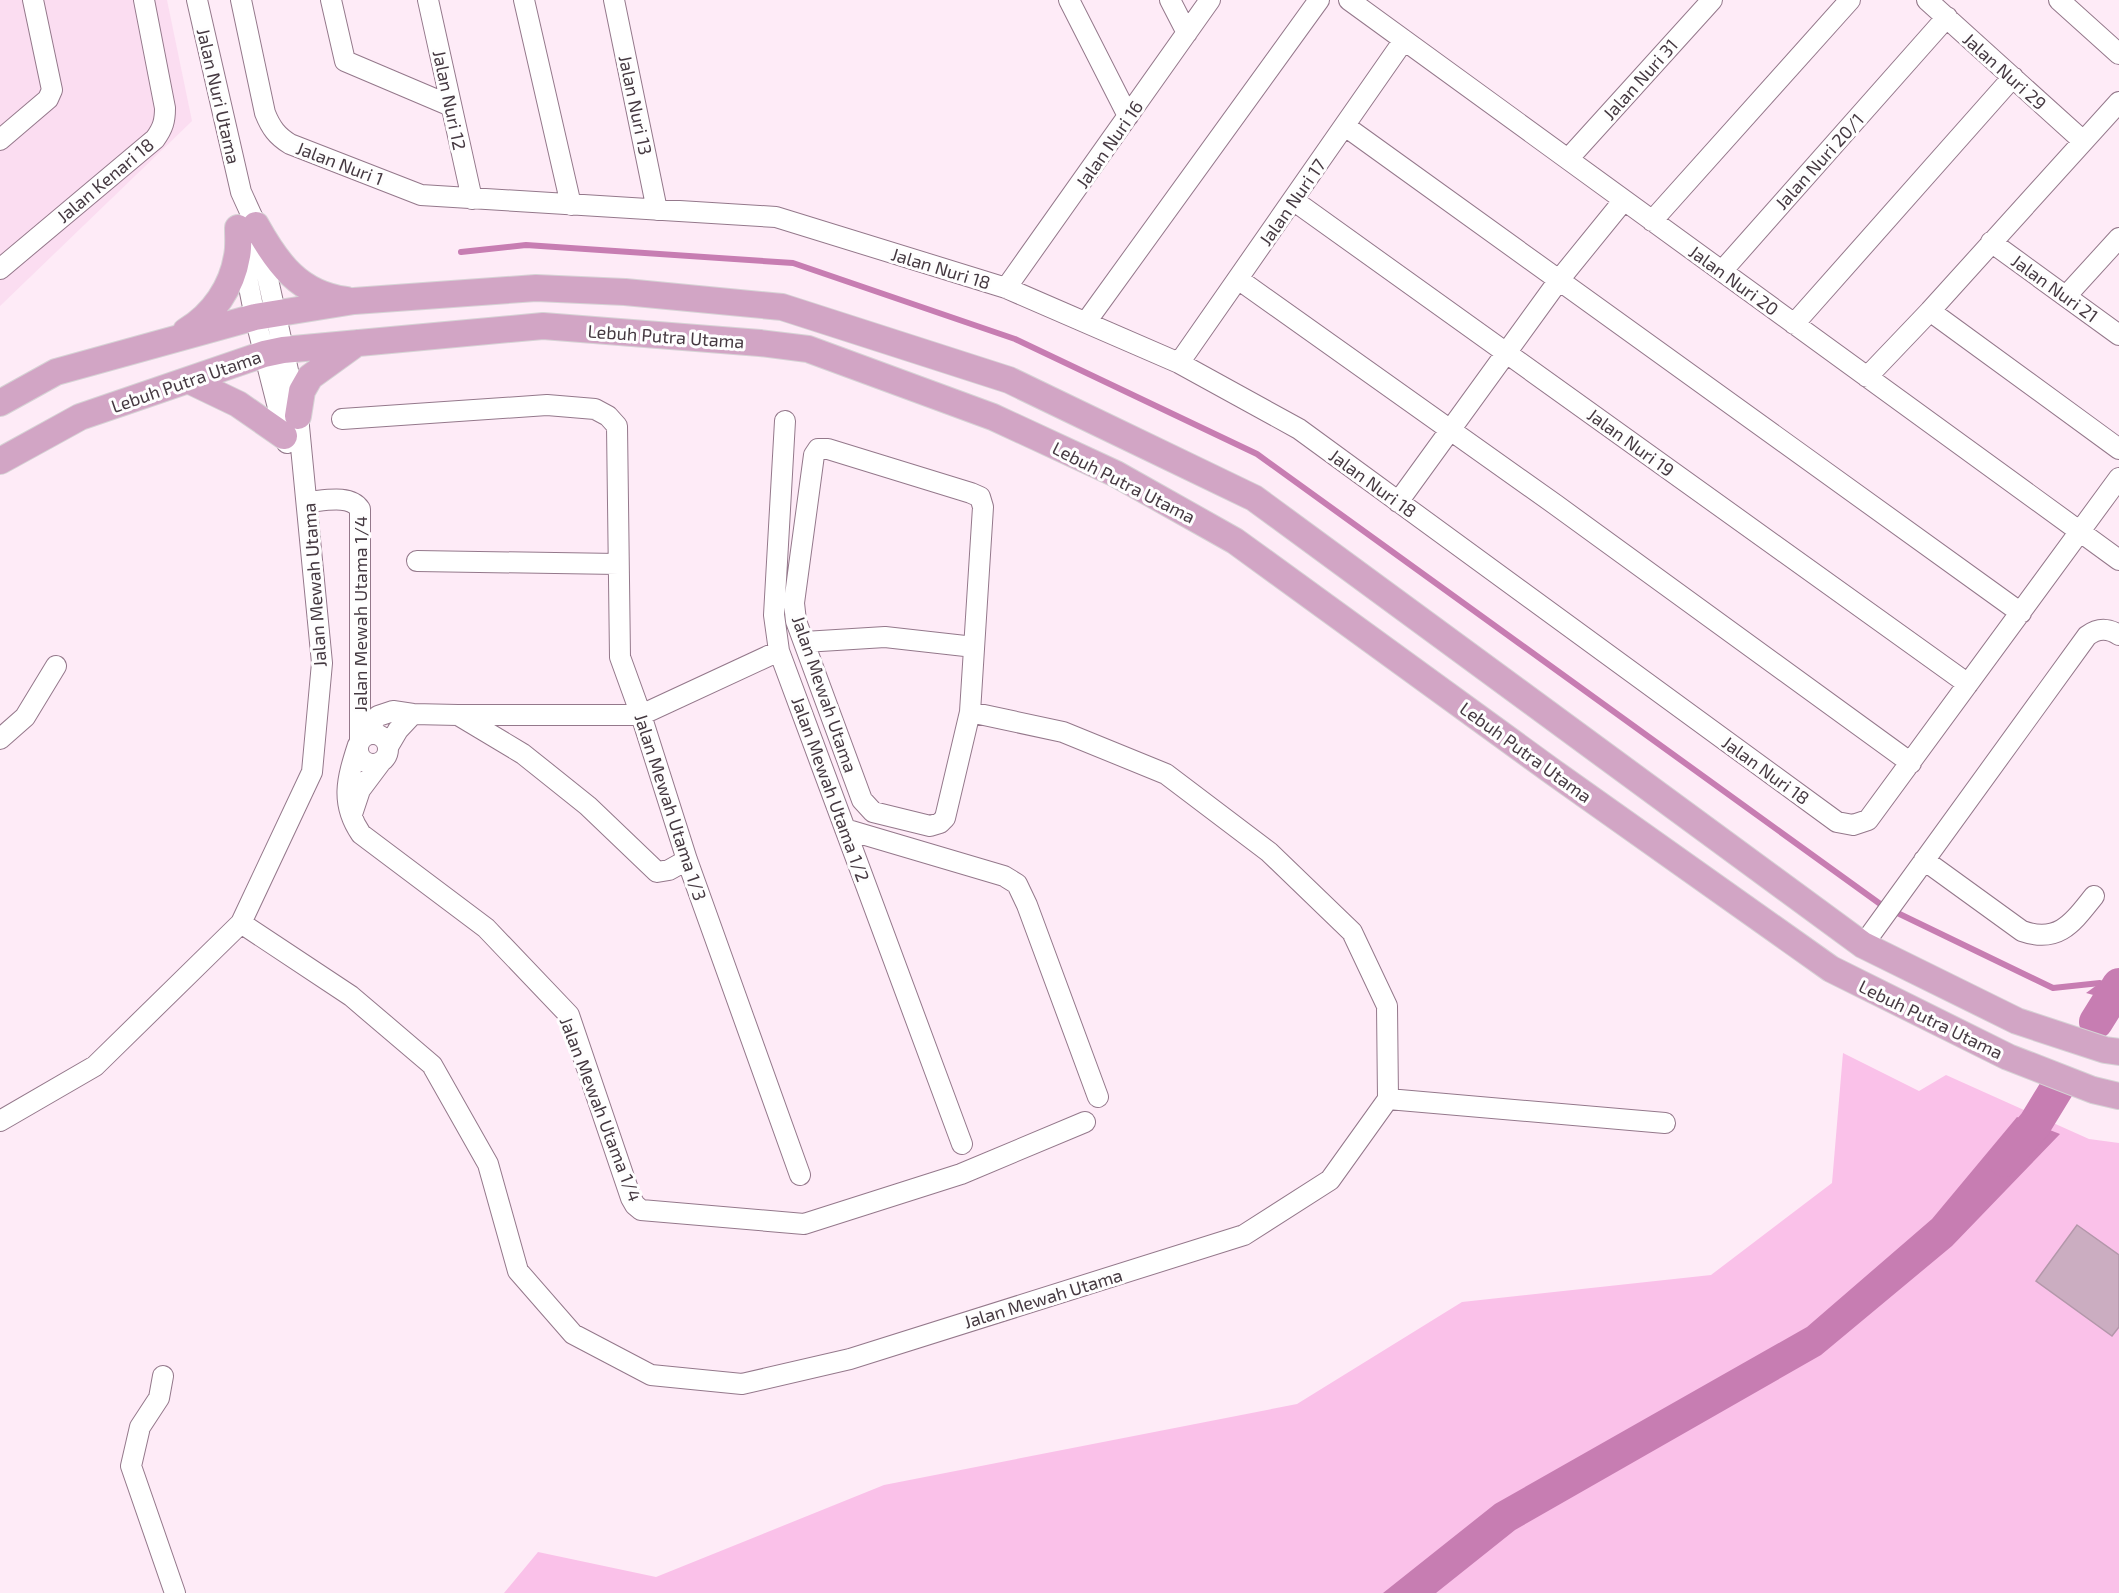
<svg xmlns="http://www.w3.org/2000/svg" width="2119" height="1593" font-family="'Exo 2',sans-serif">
<rect width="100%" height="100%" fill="#feebf7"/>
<path fill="#fbddf1" d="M0,0H167L192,121L0,306Z"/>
<path fill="#fac1e9" d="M1843,1053L1919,1091L1946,1075L2089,1139L2119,1143V1593H504L538,1552L656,1577L884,1485L1297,1404L1462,1302L1711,1275L1832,1183Z"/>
<path fill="#c77db2" d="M2119,969V1002L2086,993Z
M2017,1117L2060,1134L1952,1246L1821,1355L1515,1530L1436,1593H1383L1495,1504L1807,1327L1932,1219Z"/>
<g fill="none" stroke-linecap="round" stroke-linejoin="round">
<path stroke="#c77db2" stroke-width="6" d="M461,252L526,245L793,263L1015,339L1257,454L1883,906L2053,988L2100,983L2106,985"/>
<path stroke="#c77db2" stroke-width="34" d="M2096,1022L2119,985
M2005,1160L2035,1124L2057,1088"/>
</g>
<path fill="#cbadc1" stroke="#b397aa" stroke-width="1.5" d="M2077,1225L2119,1255V1327L2112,1336L2036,1281Z"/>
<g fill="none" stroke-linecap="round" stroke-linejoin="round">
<g stroke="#94788b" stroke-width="22">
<path id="minor" d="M241,0L265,113C271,128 277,136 290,144L421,195L776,217L1006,288L1179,363L1299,429L1837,822L1853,825L1868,820L2119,478
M331,0L345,61L451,106
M428,0L472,199
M524,0L571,205
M614,0L657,210
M1069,0L1128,116
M1170,0L1187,33
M1349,0L2119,560
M1927,0L2083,141
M2059,0L2119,54
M1345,126L2021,613
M0,140L48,99L52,90L33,0
M1568,159L1712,0
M1293,200L1968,684
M1652,221L1850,0
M1991,242L2119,335
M241,247L255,317L287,443
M0,269L155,139C163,128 165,121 165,108L144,0
M1722,271L1947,17
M1238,279L1556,505L1911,763
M1006,288L1210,0
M2067,295L2119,238
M1930,311L2119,449
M1086,322L1319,0
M1794,324L2013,77
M1179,363L1404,40
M1867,377L1930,311L2119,102
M342,419L547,405L595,409L608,416L617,426L620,657L641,715L687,860L800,1175
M785,421L774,615L779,651L962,1144
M818,449H828L971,493L980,497L983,507L970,712L945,818L940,823L930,826L873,812L862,800L796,621L794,603L814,455Z
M307,502C323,501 350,494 360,509V740
M1398,502L1559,280L1624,200
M417,561L618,564
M804,642L885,637L974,647
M458,715L523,754L588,806L657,872L669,870L687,860
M358 749a15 15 0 1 1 30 0a15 15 0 1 1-30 0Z
M365,735L370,725L378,716L393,711L413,714L458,715H641L779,651
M0,739L25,717L56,666
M358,745C347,779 340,803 361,834L486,928L569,1015L631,1198L635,1205L641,1210L804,1224L961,1174L1085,1122
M388,747L398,730L413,714
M352,814L360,790L381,762
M845,829L1004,876L1017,884L1027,905L1098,1097
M1924,860L2022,931C2059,944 2073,922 2094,896
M241,923L351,996L432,1065L488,1164L518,1271L573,1334L651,1375L742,1384L850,1359L1244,1235L1330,1180L1388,1099L1387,1006L1352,932L1269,852L1166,774L1063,732L970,712
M1863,945L2087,636C2098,628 2108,628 2119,635
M1388,1099L1665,1123
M0,1121L95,1066L241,923L312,772L322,663L298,416L256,225L241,192L197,0
M163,1376L159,1398L140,1427L131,1466L175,1593"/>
</g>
<g stroke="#d6d3d5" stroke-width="28">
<path id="major" d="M256,225C277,263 299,294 346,300
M186,331C213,315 232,287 237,256C239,247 238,237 238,228
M188,380L238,404L284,436
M0,403L56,372L255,317L354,301L536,288L625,292L782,307L1009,380L1254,498L1863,945L2017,1021L2105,1050L2119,1052
M298,416L302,391L310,377L357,343
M0,461L80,417L264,354L283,350L543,326L760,343L808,349L993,417L1116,474L1235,541L1553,772L1831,969L2008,1057L2093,1090L2119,1096"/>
</g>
<use href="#minor" stroke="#fff" stroke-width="20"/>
<use href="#major" stroke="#d2a5c5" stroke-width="26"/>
</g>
<g text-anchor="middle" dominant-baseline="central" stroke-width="6" stroke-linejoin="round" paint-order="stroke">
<g font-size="18" fill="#453941" stroke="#fefefe">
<text transform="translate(2005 71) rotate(42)">Jalan Nuri 29</text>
<text transform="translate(1640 79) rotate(-48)">Jalan Nuri 31</text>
<text transform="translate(219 96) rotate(77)">Jalan Nuri Utama</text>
<text transform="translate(450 100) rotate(78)">Jalan Nuri 12</text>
<text transform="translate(636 105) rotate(78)">Jalan Nuri 13</text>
<text transform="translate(1109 144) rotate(-55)">Jalan Nuri 16</text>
<text transform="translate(1819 161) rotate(-48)">Jalan Nuri 20/1</text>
<text transform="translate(340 163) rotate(21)">Jalan Nuri 1</text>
<text transform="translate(105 180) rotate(-40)">Jalan Kenari 18</text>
<text transform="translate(1292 202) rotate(-55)">Jalan Nuri 17</text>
<text transform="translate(941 268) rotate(17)">Jalan Nuri 18</text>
<text transform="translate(1734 280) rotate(36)">Jalan Nuri 20</text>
<text transform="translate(2055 288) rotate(36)">Jalan Nuri 21</text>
<text transform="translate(666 336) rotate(4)">Lebuh Putra Utama</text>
<text transform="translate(186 381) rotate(-19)">Lebuh Putra Utama</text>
<text transform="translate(1631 442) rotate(36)">Jalan Nuri 19</text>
<text transform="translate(1124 482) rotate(27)">Lebuh Putra Utama</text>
<text transform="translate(1373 483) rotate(36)">Jalan Nuri 18</text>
<text transform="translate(314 585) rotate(-94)">Jalan Mewah Utama</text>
<text transform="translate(360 614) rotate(-90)">Jalan Mewah Utama 1/4</text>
<text transform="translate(825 694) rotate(71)">Jalan Mewah Utama</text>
<text transform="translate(1526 752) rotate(36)">Lebuh Putra Utama</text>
<text transform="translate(1766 770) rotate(36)">Jalan Nuri 18</text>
<text transform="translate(831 789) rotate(70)">Jalan Mewah Utama 1/2</text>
<text transform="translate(671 807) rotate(72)">Jalan Mewah Utama 1/3</text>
<text transform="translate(1931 1019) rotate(26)">Lebuh Putra Utama</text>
<text transform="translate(601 1109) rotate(69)">Jalan Mewah Utama 1/4</text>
<text transform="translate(1043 1298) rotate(-17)">Jalan Mewah Utama</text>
</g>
</g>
</svg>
